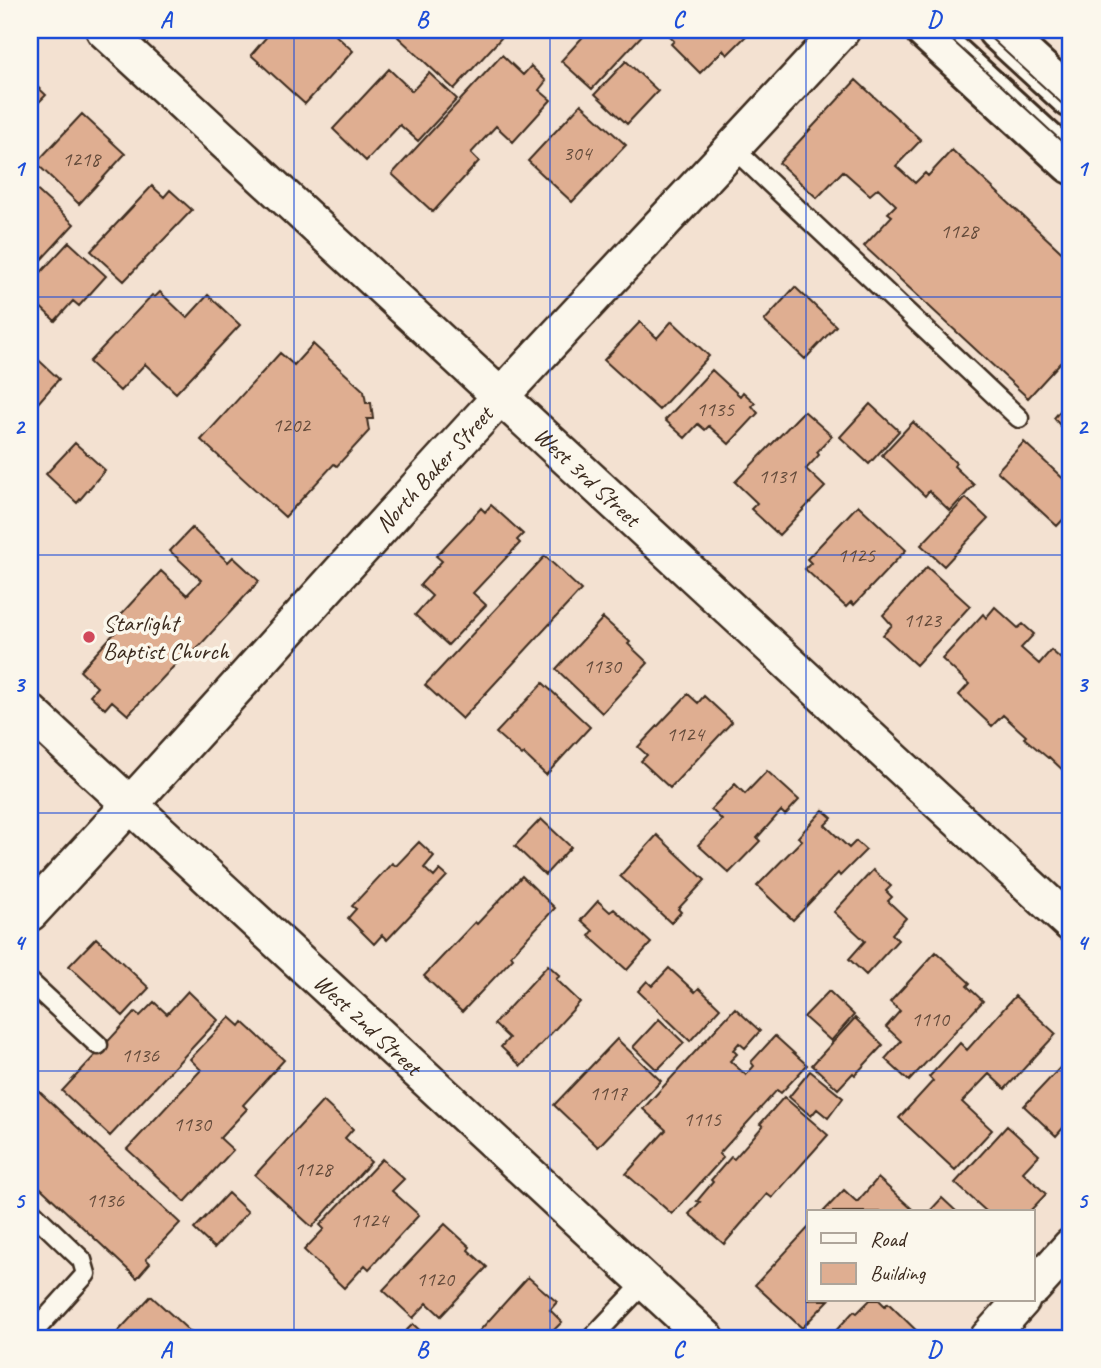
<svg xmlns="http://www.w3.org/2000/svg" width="1101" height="1368" font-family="Caveat,sans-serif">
<rect width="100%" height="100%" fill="#f3e1d1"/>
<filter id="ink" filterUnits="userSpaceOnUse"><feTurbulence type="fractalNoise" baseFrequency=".0143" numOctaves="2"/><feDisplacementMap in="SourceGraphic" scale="14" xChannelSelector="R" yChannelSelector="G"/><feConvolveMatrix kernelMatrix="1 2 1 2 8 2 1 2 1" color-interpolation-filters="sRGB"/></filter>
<g filter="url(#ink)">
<path fill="#dfae91" stroke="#3b2a1e" stroke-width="2" d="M216,30H247L239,38L232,32L226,39Z
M270,30H330L353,51L305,104L251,55L269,34L268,33Z
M405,30H495L502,37L454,89L398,37Z
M589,30H647L592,89L561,61Z
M665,30H745L749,33L727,55L723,50L700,73L671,44L674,41L664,31Z
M502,55L523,75L531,66L546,81L539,90L551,100L513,142L496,126L471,153L479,161L433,212L392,174Z
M626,61L658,91L627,124L595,94Z
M389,69L412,91L429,73L457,99L418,141L400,125L366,161L333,129Z
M30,80L46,95L30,111Z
M856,80L921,140L896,166L915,183L925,173L928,176L952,150L1071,261V351L1028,398L864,246L892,216L888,213L896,205L878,188L870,195L843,171L817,198L779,163Z
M581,104L626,145L572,202L528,161Z
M82,114L125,154L79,204L36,163Z
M31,185L74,224L30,272V186Z
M152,186L164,197L170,190L192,210L124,281L91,251Z
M69,242L106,276L79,306L73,301L55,321L30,297V284Z
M795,287L836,326L805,359L764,321Z
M160,292L187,318L208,295L240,325L176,393L145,364L120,391L89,362L152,295L155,297Z
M672,321L709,356L659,410L604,360L640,322L657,338Z
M313,344L364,391L366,403H371L373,419H367L369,431L337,466L334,464L285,517L201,440L280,353L294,365Z
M30,352L59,379L30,412Z
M712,370L740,396L743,392L755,403L752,406L758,413L729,444L709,426L705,430L698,424L685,438L665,420Z
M1071,398V439L1054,418Z
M870,404L899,431L869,464L840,437Z
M804,411L832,436L817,452L819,455L806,469L825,487L779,535L751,509L757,503L735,482Z
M913,422L956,463L954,466L974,485L950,511L929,491L925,496L882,455Z
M1024,442L1071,486V511L1057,526L997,471Z
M75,443L105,470L77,503L46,474Z
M966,498L988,519L944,566L921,545Z
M491,505L523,534L517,540L520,543L473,593L486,605L448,645L415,615L432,596L420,585L442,561L436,556L481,508L485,512Z
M858,505L906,550L854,605L851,602L846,607L805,569L811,563L807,559Z
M192,528L228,562L233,557L259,581L192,654L188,651L128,715L112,701L105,709L90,695L97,687L80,671L119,628L113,623L161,571L187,595L201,580L170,551Z
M545,556L581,590L462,719L425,685Z
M927,567L970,606L916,665L883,635L892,625L883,615Z
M995,607L1018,628L1023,624L1034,634L1021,648L1039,664L1051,650L1071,668V778L1049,757L1048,758L1024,738L1026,736L1003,715L992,726L959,695L969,684L942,659L983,614L986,618Z
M603,618L630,642L628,644L648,663L602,713L556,669Z
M543,683L590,727L546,775L524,754L522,756L496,733Z
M688,694L698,703L704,696L732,722L670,788L641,761L647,755L638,747Z
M767,771L799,800L785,815L781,811L757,838L760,841L729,873L698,845L722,820L711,809L735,784L745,794Z
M823,810L832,818L825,825L849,848L856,841L866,850L840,876L838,873L793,920L757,886L802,840L798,837Z
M541,819L571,847L545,875L515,846Z
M657,835L705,880L678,909L681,912L671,923L620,876Z
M419,842L434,856L424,868L434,877L440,870L447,876L387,940L382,935L374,944L348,918L356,909L352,906L392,863L396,866Z
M873,870L891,886L886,891L892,897L888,901L906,918L892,934L898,940L866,975L849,959L865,941L834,912Z
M522,876L555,908L511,955L513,958L462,1012L424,976L475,922L477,924Z
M598,901L610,912L614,909L651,943L627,970L589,936L593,931L581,920Z
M96,938L149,988L123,1016L69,966Z
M936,952L970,983L967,986L983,1001L909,1081L885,1059L901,1041L886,1027L900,1011L890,1002Z
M548,965L560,976L556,979L580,1002L521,1066L501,1047L509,1038L494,1024Z
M669,968L695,992L699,988L720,1008L690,1041L638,991L647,981L652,986Z
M188,991L218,1020L110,1136L62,1091L135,1012L140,1016L154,1002L167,1014Z
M829,991L854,1015L831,1041L804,1017Z
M1015,996L1056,1034L1005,1089L989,1074L962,1102L992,1130L955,1170L899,1118L933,1081L929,1077L960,1043L967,1050Z
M735,1008L760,1031L745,1048L739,1043L733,1050L737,1054L730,1061L746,1075L754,1066L751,1062L775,1036L807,1065L781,1093L777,1090L719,1154L723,1158L672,1214L626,1174L666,1130L643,1109Z
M230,1017L240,1026L243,1022L284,1060L243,1105L247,1109L220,1138L233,1150L185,1202L127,1149L201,1070L190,1059Z
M855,1018L883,1045L855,1075L853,1073L838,1089L812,1065Z
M659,1019L684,1043L657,1070L633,1047Z
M617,1039L661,1081L598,1147L554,1105Z
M1071,1056V1119L1056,1136L1024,1106Z
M810,1071L843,1098L828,1118L817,1109L811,1116L789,1097Z
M30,1083L180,1223L146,1259L150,1263L137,1278L30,1178Z
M784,1097L828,1135L772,1198L767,1194L724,1244L689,1214L700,1202L697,1201L713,1182L711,1180L731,1157L734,1159L763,1126L760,1124Z
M323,1101L353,1129L345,1138L371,1162L312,1227L255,1175Z
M1007,1126L1039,1155L1023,1172L1046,1194L1029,1212H987L955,1183Z
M382,1159L404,1179L392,1191L419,1215L369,1269L365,1265L344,1288L304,1250L324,1229L320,1225Z
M878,1178L912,1209L910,1212H823L844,1190L857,1202Z
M228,1193L248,1212L214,1248L194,1229Z
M942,1198L957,1212H929Z
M445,1224L470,1247L468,1250L487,1267L441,1316L427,1303L413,1318L383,1290Z
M809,1227V1300H829L802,1328L755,1285Z
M528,1277L557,1302L550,1310L562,1322L546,1338H473Z
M151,1296L197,1338H112Z
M870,1300H879L885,1306L888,1303L922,1336L920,1338H829L854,1311L857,1313Z
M413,1324L428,1338H399Z"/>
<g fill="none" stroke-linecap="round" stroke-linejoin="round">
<g stroke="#3b2a1e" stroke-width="23">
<path id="lane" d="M733,148L1019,418
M30,982L98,1045
M30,1210L82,1260L86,1274L30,1336
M592,1338L645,1282"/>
</g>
<g stroke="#3b2a1e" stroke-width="40">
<g id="street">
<path id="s1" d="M104,30L1071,924"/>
<path id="s2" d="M30,712L706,1338"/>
<path id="s3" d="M30,913C189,743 343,567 501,396C614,274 729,153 842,30"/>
<path d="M1033,1288L1071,1246"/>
<path d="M988,1338L1022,1300"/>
</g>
</g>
<g stroke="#3b2a1e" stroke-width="44">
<path id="secondary" d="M925,30L1071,164
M997,30L1071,98"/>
</g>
<use href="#lane" stroke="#fbf7ec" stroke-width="18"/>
<use href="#street" stroke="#fbf7ec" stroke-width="35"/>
<use href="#secondary" stroke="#fbf7ec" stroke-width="38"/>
<path stroke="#3b2a1e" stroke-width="2" d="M941,30L1071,150
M982,30L1071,112"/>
</g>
</g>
<path fill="none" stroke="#1d4ed8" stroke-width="2" stroke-opacity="0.55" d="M294,30V1338M550,30V1338M806,30V1338M30,297H1071M30,555H1071M30,813H1071M30,1071H1071"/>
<circle fill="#d1495b" stroke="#fbf7ec" stroke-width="2.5" cx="89" cy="637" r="7"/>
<g text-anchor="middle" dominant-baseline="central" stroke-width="7" stroke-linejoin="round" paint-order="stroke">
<g font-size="21" fill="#644b3b">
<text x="577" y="153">304</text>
<text x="81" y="159">1218</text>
<text x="959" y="231">1128</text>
<text x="715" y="409">1135</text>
<text x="291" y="425">1202</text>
<text x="777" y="476">1131</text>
<text x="856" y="555">1125</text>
<text x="922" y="620">1123</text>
<text x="602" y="666">1130</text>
<text x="685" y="734">1124</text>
<text x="930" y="1019">1110</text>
<text x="140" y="1055">1136</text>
<text x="608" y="1093">1117</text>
<text x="702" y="1119">1115</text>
<text x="192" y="1124">1130</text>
<text x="313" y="1169">1128</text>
<text x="105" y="1200">1136</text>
<text x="369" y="1220">1124</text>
<text x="435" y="1279">1120</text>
</g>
<g font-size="24" fill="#3b2a1e" stroke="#fbf7ec">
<text stroke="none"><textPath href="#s3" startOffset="600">North Baker Street</textPath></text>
<text stroke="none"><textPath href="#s1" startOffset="658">West 3rd Street</textPath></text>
<text stroke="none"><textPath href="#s2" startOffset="460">West 2nd Street</textPath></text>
</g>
<g font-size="24" fill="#3b2a1e" stroke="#fbf7ec" text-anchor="start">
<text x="103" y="623">Starlight<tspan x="103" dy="28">Baptist Church</tspan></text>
</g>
</g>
<rect width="1101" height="1368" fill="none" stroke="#fbf7ec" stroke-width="77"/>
<rect x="807" y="1210" width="228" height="91" fill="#fbf7ec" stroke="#aea59a" stroke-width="2"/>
<rect x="821" y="1233" width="35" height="10" fill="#fbf7ec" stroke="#aea59a" stroke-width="2"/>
<text x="870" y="1246" font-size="21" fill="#3b2a1e">Road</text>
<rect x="821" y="1263" width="35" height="21" fill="#dfae91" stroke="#aea59a" stroke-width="2"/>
<text x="870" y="1280" font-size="21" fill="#3b2a1e">Building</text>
<rect x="38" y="38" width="1024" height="1292" fill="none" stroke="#1d4ed8" stroke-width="2.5"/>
<g font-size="23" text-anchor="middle" font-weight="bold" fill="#1d4ed8">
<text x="166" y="27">A</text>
<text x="422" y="27">B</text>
<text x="678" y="27">C</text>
<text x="934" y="27">D</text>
<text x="19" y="176">1</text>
<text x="1082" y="176">1</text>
<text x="19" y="434">2</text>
<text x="1082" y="434">2</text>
<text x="19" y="692">3</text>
<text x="1082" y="692">3</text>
<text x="19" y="950">4</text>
<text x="1082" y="950">4</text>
<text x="19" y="1208">5</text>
<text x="1082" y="1208">5</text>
<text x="166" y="1357">A</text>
<text x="422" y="1357">B</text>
<text x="678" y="1357">C</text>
<text x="934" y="1357">D</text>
</g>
</svg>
